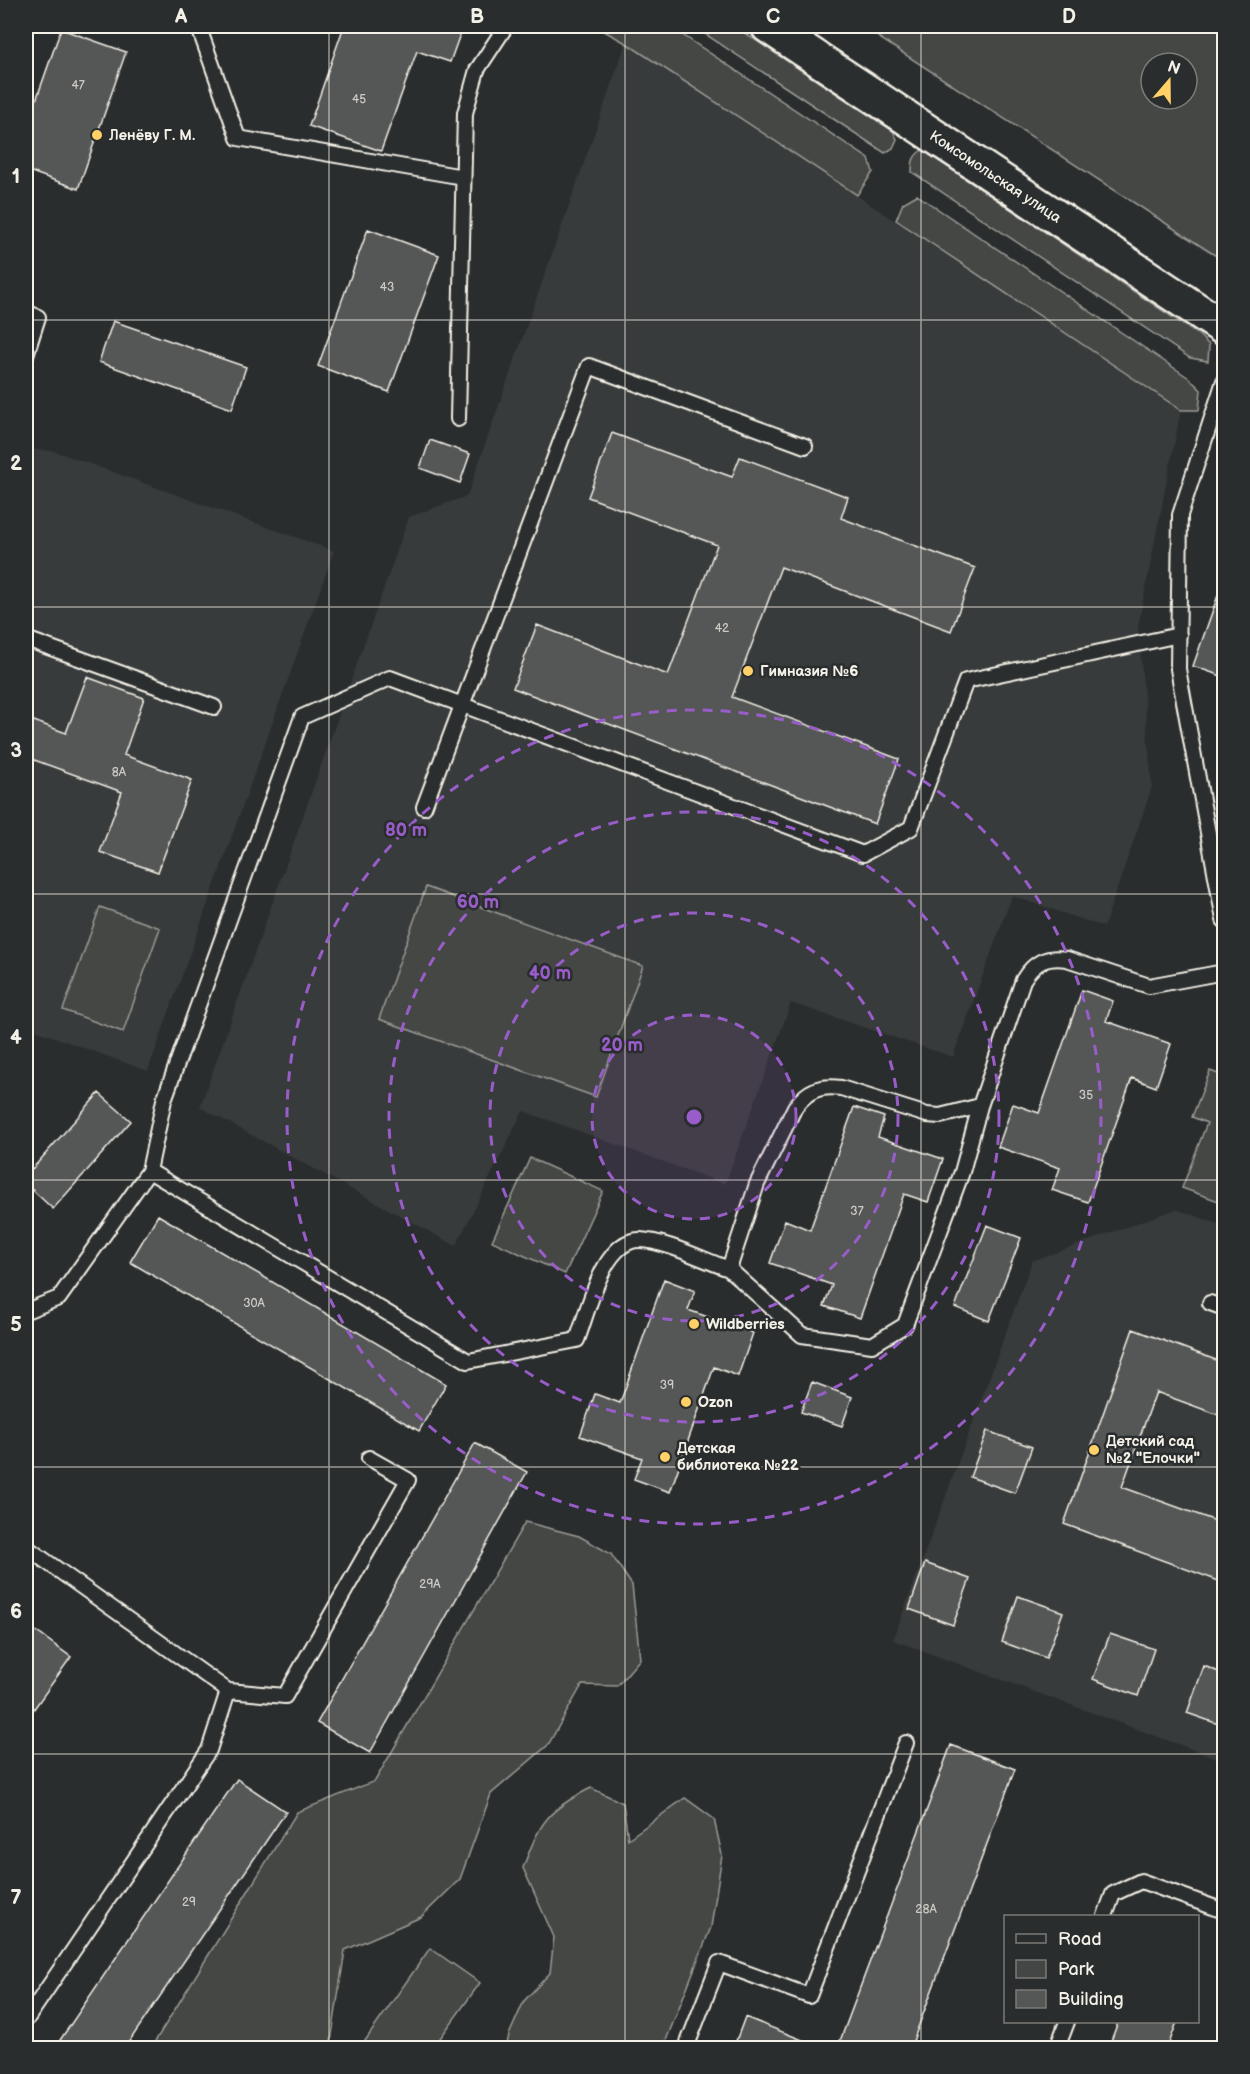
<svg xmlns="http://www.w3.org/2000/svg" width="1250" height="2074" font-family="'Balsamiq Sans',sans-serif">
<rect width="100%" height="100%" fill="#2a2d2e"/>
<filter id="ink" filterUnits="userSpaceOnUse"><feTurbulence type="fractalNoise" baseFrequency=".0167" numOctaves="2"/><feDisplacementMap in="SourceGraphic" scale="12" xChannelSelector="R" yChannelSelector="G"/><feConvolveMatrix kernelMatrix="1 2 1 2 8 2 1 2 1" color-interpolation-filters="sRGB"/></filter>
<g filter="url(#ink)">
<path fill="#373a3a" d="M626,43L1181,410L1138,626L1152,787L1104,927L1012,896L953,1057L791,1003L725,1184L523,1111L456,1246L200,1107L409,517L467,496Z
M26,449L54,451L334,551L148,1071L26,1027Z
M1176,1209L1224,1226V1761L893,1640L1032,1261Z"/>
<path fill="#444645" stroke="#9c9c96" stroke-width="1.5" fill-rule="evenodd" d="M595,26H669L869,159L873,172L857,195L626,43Z
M693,26H734L893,131L897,139L893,148L885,153Z
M861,26H1224V261ZM1151,63H1187V99H1151Z
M922,150L1199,335L1209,345L1208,361L1190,358L912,172C912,161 913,156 922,150Z
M917,195L1189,378L1201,390L1199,410H1181L896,220L903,203Z
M426,887L643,966L596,1097L379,1019Z
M100,907L160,928L123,1032L63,1010Z
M1210,1071L1224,1076V1203L1182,1188L1207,1123L1192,1117Z
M530,1158L603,1191L565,1274L492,1241Z
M525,1522L579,1536L611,1554L632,1585L640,1659L617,1686L582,1685L548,1745L491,1794L460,1879L421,1917L345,1950L330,2048H151L297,1812L375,1781Z
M591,1788L623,1803L628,1839L685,1798L714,1819L722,1855L711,1927L663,2048H506L509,2035L524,2001L550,1973L554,1937L523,1868C540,1822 547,1810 591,1788Z
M430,1948L480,1983L433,2048H360Z"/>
<path fill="#555756" stroke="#f4f1e8" stroke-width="1.5" d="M344,26H463L450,62L417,51L381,151L309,126Z
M61,29L126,52L78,189L26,170V129Z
M368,229L439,255L389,392L318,366Z
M113,321L246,367L232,409L99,362Z
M612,433L732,477L740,457L848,497L841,518L975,568L951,631L781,567L732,697L899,759L875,824L513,688L537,625L668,675L717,545L588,497Z
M430,440L470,454L460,483L420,468Z
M1221,587L1224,588V677L1193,666Z
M87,677L144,698L124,755L192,780L158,872L100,852L122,792L26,757V718L66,733Z
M1082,990L1113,1001L1106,1021L1171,1044L1156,1087L1132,1078L1088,1202L1052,1190L1060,1168L998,1147L1013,1104L1039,1113Z
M99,1093L131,1121L53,1209L26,1184V1176Z
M854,1107L884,1117L878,1137L943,1159L928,1202L904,1194L860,1318L824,1306L832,1285L770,1263L785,1220L810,1230Z
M158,1215L446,1384L419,1431L130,1262Z
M987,1225L1021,1238L989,1321L955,1307Z
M664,1279L695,1291L688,1310L753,1333L738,1376L714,1367L670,1492L634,1479L642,1458L580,1436L595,1394L620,1403Z
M1133,1329L1224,1363V1417L1156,1392L1122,1487L1224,1524V1583L1064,1524Z
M812,1382L852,1397L842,1426L801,1412Z
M987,1431L1032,1447L1015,1493L970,1477Z
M475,1443L527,1472L370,1753L317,1723Z
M925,1563L970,1579L953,1625L909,1609Z
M1018,1596L1063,1612L1046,1658L1002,1642Z
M26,1624L71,1657L26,1720Z
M1110,1634L1154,1649L1138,1696L1093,1679Z
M1204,1666L1224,1674V1726L1187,1713Z
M951,1745L1015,1769L910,2049H837Z
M237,1779L286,1812L124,2049H54Z
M745,2017L820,2047V2049H733Z
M1118,2022H1177L1167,2049H1108Z"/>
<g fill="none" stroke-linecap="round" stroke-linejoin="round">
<g stroke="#f4f1e8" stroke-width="18">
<path id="service" d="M193,26L199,28L238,138L463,177
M26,312L38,317L26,355
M1224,381L1180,515L1178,669L1224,920
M458,419L465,113L477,70L506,26
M26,639L214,707
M424,807L589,366L805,446
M149,1171L164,1100L302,717L390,678L863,854L911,828L966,681L1179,635
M729,1269L802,1335L872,1345L905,1325L962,1172L980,1106
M1210,1303L1224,1308
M26,1311L59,1298L149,1171L468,1361L577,1340C588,1312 603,1239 640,1240C666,1241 703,1260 729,1269L757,1184L795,1107C808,1090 820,1085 841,1088L927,1115L940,1116L980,1106L1023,980C1034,962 1046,956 1067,959L1149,986L1224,972
M26,1547L228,1691L209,1750L26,2020
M228,1691L285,1696L408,1480L369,1458
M1105,1916L1113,1894L1141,1881L1224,1911
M686,2048L719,1963L809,1996L906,1743
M1057,2048L1067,2022"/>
</g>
<g stroke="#f4f1e8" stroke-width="38">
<g id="tertiary">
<path id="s1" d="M768,26L1224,328"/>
</g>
</g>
<use href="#service" stroke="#2a2d2e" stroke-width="14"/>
<use href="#tertiary" stroke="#2a2d2e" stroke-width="33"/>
</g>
</g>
<path fill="none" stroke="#f4f1e8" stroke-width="1.5" stroke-opacity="0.55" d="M329,26V2048M625,26V2048M921,26V2048M26,320H1224M26,607H1224M26,894H1224M26,1180H1224M26,1467H1224M26,1754H1224"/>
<circle cx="694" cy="1117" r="102" fill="#995dc9" fill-opacity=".12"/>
<g fill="none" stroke="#995dc9" stroke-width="3" stroke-dasharray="10 8">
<circle cx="694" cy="1117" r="102"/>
<circle cx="694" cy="1117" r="204"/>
<circle cx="694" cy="1117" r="305"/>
<circle cx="694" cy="1117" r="407"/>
</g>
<g fill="#ffd166" stroke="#2a2d2e" stroke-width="2">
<circle cx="97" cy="135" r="6"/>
<circle cx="748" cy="671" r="6"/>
<circle cx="694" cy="1324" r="6"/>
<circle cx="686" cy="1402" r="6"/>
<circle cx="1094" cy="1450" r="6"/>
<circle cx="665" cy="1457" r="6"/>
</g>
<g text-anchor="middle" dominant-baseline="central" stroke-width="5" stroke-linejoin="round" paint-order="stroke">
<g font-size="12" fill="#cccac4">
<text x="78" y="85">47</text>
<text x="359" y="99">45</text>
<text x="387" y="287">43</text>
<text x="722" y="628">42</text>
<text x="119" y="772">8А</text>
<text x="1086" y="1095">35</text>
<text x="857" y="1211">37</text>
<text x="254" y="1303">30А</text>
<text x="667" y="1385">39</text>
<text x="430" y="1584">29А</text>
<text x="189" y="1902">29</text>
<text x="926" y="1909">28А</text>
</g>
<g font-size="15" font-weight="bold" fill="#f4f1e8" stroke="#2a2d2e" text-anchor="start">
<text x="109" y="135">Ленёву Г. М.</text>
<text x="760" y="671">Гимназия №6</text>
<text x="706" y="1324">Wildberries</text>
<text x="698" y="1402">Ozon</text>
<text x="1106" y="1441">Детский сад<tspan x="1106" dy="17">№2 "Елочки"</tspan></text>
<text x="677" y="1448">Детская<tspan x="677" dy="17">библиотека №22</tspan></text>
</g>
<g font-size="15" fill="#f4f1e8" stroke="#2a2d2e">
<text stroke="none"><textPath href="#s1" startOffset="273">Комсомольская улица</textPath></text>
</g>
</g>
<circle cx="694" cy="1117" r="9" fill="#995dc9" stroke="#2a2d2e" stroke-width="3"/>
<g font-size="18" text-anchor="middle" font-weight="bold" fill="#995dc9" stroke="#2a2d2e" stroke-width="5" stroke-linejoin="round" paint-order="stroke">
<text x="406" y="836">80 m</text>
<text x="478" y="908">60 m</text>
<text x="550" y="979">40 m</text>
<text x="622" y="1051">20 m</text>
</g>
<rect width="1250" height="2074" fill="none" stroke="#2a2d2e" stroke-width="66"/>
<rect x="1004" y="1915" width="195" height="108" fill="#2a2d2e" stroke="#7b7b78" stroke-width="1.5"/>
<rect x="1016" y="1934" width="30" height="9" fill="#2a2d2e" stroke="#7b7b78" stroke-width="1.5"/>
<text x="1058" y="1945" font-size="18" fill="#f4f1e8">Road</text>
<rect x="1016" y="1960" width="30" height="18" fill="#444645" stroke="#7b7b78" stroke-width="1.5"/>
<text x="1058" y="1975" font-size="18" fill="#f4f1e8">Park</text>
<rect x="1016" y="1990" width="30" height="18" fill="#555756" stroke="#7b7b78" stroke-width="1.5"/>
<text x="1058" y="2005" font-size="18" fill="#f4f1e8">Building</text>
<g transform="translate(1169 81) rotate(20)"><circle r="28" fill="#2a2d2e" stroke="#7b7b78" stroke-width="1.5"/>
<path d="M0-4.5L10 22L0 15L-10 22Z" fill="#ffd166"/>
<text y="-9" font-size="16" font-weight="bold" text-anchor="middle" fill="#f4f1e8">N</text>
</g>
<rect x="33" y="33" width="1184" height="2008" fill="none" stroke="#f4f1e8" stroke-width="2"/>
<g font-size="20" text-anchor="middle" font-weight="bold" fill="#f4f1e8">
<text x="181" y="23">A</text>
<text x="477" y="23">B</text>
<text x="773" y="23">C</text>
<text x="1069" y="23">D</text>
<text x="16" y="183">1</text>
<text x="16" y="470">2</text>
<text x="16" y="757">3</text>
<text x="16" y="1044">4</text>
<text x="16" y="1331">5</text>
<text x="16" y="1618">6</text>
<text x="16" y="1904">7</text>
</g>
</svg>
